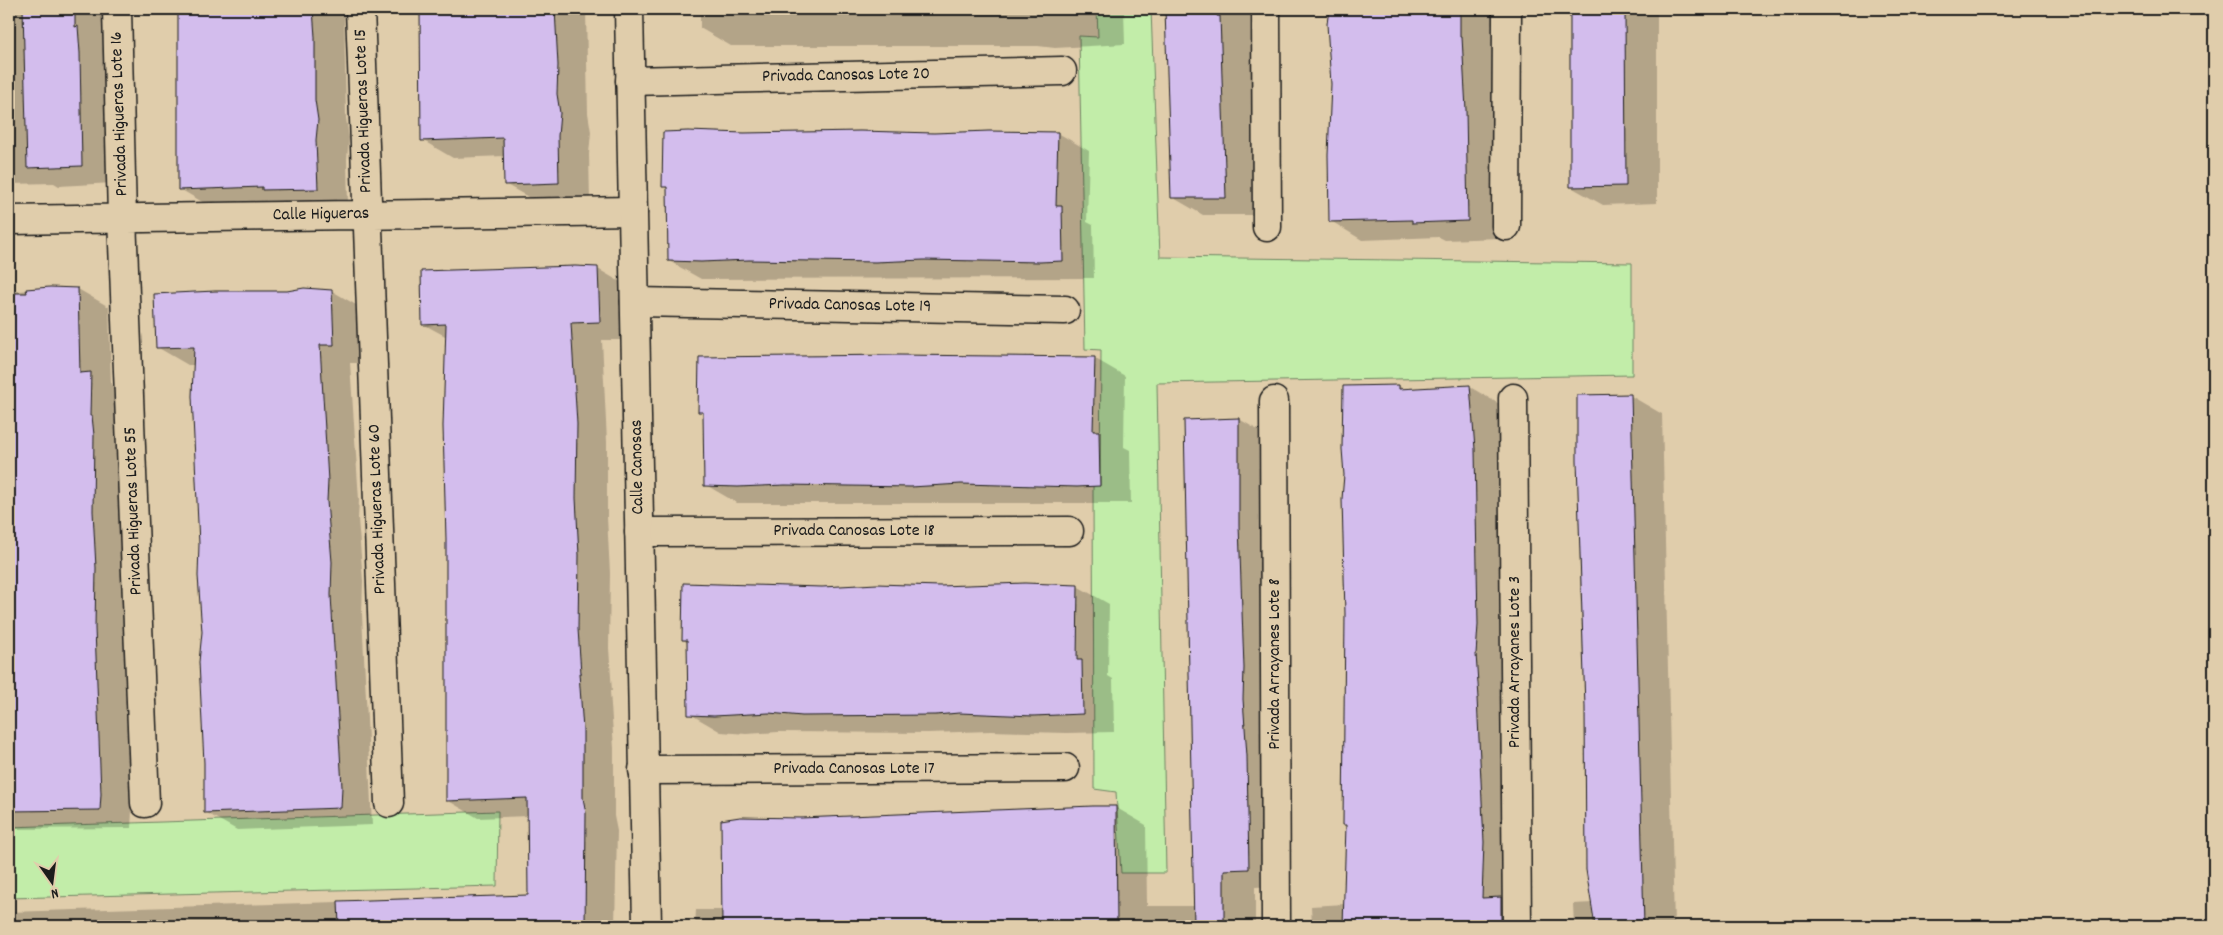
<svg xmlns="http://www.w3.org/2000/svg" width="2223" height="935" font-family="Dekko,sans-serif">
<rect width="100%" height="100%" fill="#e0cdab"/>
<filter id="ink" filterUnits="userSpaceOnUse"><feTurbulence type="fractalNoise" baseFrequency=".02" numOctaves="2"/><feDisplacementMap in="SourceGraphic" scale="10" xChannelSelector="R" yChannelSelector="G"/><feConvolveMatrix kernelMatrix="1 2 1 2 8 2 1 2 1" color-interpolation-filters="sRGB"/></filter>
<g filter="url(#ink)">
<path fill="#c2eda9" stroke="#6f8462" d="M1097,9H1151L1160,257L1632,263V375L1157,383L1166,873H1121L1116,792L1094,789L1093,486L1100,485L1101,350L1085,349L1079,36L1098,37Z
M498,811L497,886L9,898V827Z"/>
<path fill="#0003" d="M9,9H107L113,183L59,186L54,183L9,184Z
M179,9H344L346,118L349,138L347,159L348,206L211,207L180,189L181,59Z
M422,9H586L588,113L591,132L589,154L590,201L537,202L505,184V156L453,158L422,140Z
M700,9H1124L1125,44L1055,48L1038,46H731L700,28Z
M1166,9H1250L1256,215H1203L1172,197Z
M1330,9H1494L1499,238L1445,240L1439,237L1362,240L1331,221L1332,84L1328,22Z
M1572,9H1657V203L1603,205L1571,187Z
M1058,133L1089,151L1087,222L1093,225L1094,278L701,279L669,261L668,189L663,186Z
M481,269H598L629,287L631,340H602L607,442V517L610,573L609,648L612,691H610L614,748V816L617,831L615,926H9V912L529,896V816L478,818L447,800V337L423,324L422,272Z
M50,288L78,289L109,307L111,385L122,392L126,646L132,811L131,828L9,829V292Z
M332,291L363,309L365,363H350L359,500L358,519L363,581L362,614L372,825L237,830L205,812L203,632L194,365H188L157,347Z
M1094,358L1125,376L1124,447L1130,450L1131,503H737L706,485L704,414L699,411Z
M1399,386L1405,390L1470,387L1501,405L1513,906L1532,916V926H1312L1311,906L1345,904L1347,826L1344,824Z
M1578,396H1631L1662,414L1674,926H1574L1573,904L1593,903L1580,584Z
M1239,419L1270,437L1280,886L1255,887V926H695L696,910H723L801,820L925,813L1115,807L1146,825L1147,906H1195Z
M1077,586L1109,604L1108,676L1113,679L1114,732L1066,733L991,731L928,733L778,732L746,734L721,732L690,714L688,643L683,640L822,588Z"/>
<path fill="#d3bded" stroke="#1c1c1c" d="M23,9H75V27L78,26L80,53L82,166L27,168Z
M178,9H313L315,37V100L318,120L316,140L318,189L262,190V187L178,190Z
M420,9H555L558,65L557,94L560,113L558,136L559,183L504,185L503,138L421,141Z
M1165,9H1217V16H1220L1226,198H1171Z
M1329,9H1460V37H1462L1466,110L1468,221L1412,223V220L1329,222L1328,155L1331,84L1327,24Z
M1570,9H1625L1626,186L1570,187Z
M688,131L744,133L860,131L934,133L989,131L1058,132L1056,206H1062L1063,261L1040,262L924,260L875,262L749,260L701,262L668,261L667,187H662L663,132Z
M575,266L598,267L600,322L571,323L577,424L576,498L579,555L578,629L581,673H579L583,730V798L586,813L585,926H339L338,901L528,895L527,798L446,801V539L443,426L446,324L422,325L421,271Z
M50,287L78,288L80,373L91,372L90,416H92L94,435L93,511L96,568L95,628L101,794L100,810L9,811V293H27L26,289Z
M304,288L332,290L334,345H320L328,481L327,501L332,562L331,595L342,787L341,808L204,813V763L199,662L202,632L198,576L199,544L192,396L194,347L156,348L154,294L215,291H287Z
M898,355L1095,357L1093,431H1099L1100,486L1077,487L961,484L911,487L785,485L738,487L704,486L703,412H698L699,357Z
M1399,385V389L1470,385L1475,449L1478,625L1476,654L1479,698H1477L1484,842L1482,898L1501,897V926H1343L1346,825H1343L1345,614L1342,499L1344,475L1342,449L1343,386Z
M1631,394L1644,926H1595L1586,870L1585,707L1577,461V395Z
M1239,418V525L1244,668L1243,699L1247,756L1249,869L1224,870V926H1194L1184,420Z
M683,583L822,587L877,584L940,586L1025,583L1078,585L1077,660H1082L1083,714L1033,716L959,713L936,715L802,716L769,713L714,716L688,715L687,640H682Z
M1093,806H1116L1117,926H722L721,820L740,817L801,818Z"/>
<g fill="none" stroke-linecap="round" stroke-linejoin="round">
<g stroke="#1c1c1c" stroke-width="31">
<path id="street" d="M117,9L122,218L145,803
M360,9L389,803
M1266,9L1267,227
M630,81L1062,71
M9,220L633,211
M1506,226L1507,9
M635,302L1065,310
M1513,398L1517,926
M1274,401L1276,926
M639,532L1069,531
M643,770L1065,768"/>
</g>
<g stroke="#1c1c1c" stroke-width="31">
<path id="secondary" d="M629,9L647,926"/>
</g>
<use href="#street" stroke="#e0cdab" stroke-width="28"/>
<use href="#secondary" stroke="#e0cdab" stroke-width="28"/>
</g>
</g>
<g text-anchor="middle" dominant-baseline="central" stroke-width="4" stroke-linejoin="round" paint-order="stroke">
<g font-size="18" fill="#1c1c1c" stroke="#e0cdab">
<text transform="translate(846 76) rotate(-1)">Privada Canosas Lote 20</text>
<text transform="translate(364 111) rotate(-92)">Privada Higueras Lote 15</text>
<text transform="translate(120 114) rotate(-92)">Privada Higueras Lote 16</text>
<text transform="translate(321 215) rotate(-1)">Calle Higueras</text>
<text transform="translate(850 306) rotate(1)">Privada Canosas Lote 19</text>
<text transform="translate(638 467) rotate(-91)">Calle Canosas</text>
<text transform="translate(378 509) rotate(-92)">Privada Higueras Lote 60</text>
<text transform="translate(134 511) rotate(-92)">Privada Higueras Lote 55</text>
<text x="854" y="531">Privada Canosas Lote 18</text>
<text transform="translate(1515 662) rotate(-90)">Privada Arrayanes Lote 3</text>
<text transform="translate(1275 664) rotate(-90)">Privada Arrayanes Lote 8</text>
<text x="854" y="769">Privada Canosas Lote 17</text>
</g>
</g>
<rect width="2223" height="935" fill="none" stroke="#e0cdab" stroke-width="30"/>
<rect x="15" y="15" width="2193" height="905" fill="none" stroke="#1c1c1c" stroke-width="2" filter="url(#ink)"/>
<g transform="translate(52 882) rotate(166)" stroke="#e0cdab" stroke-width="4" paint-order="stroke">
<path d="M0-4L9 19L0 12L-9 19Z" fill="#1c1c1c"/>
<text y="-8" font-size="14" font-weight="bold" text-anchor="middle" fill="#1c1c1c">N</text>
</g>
</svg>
